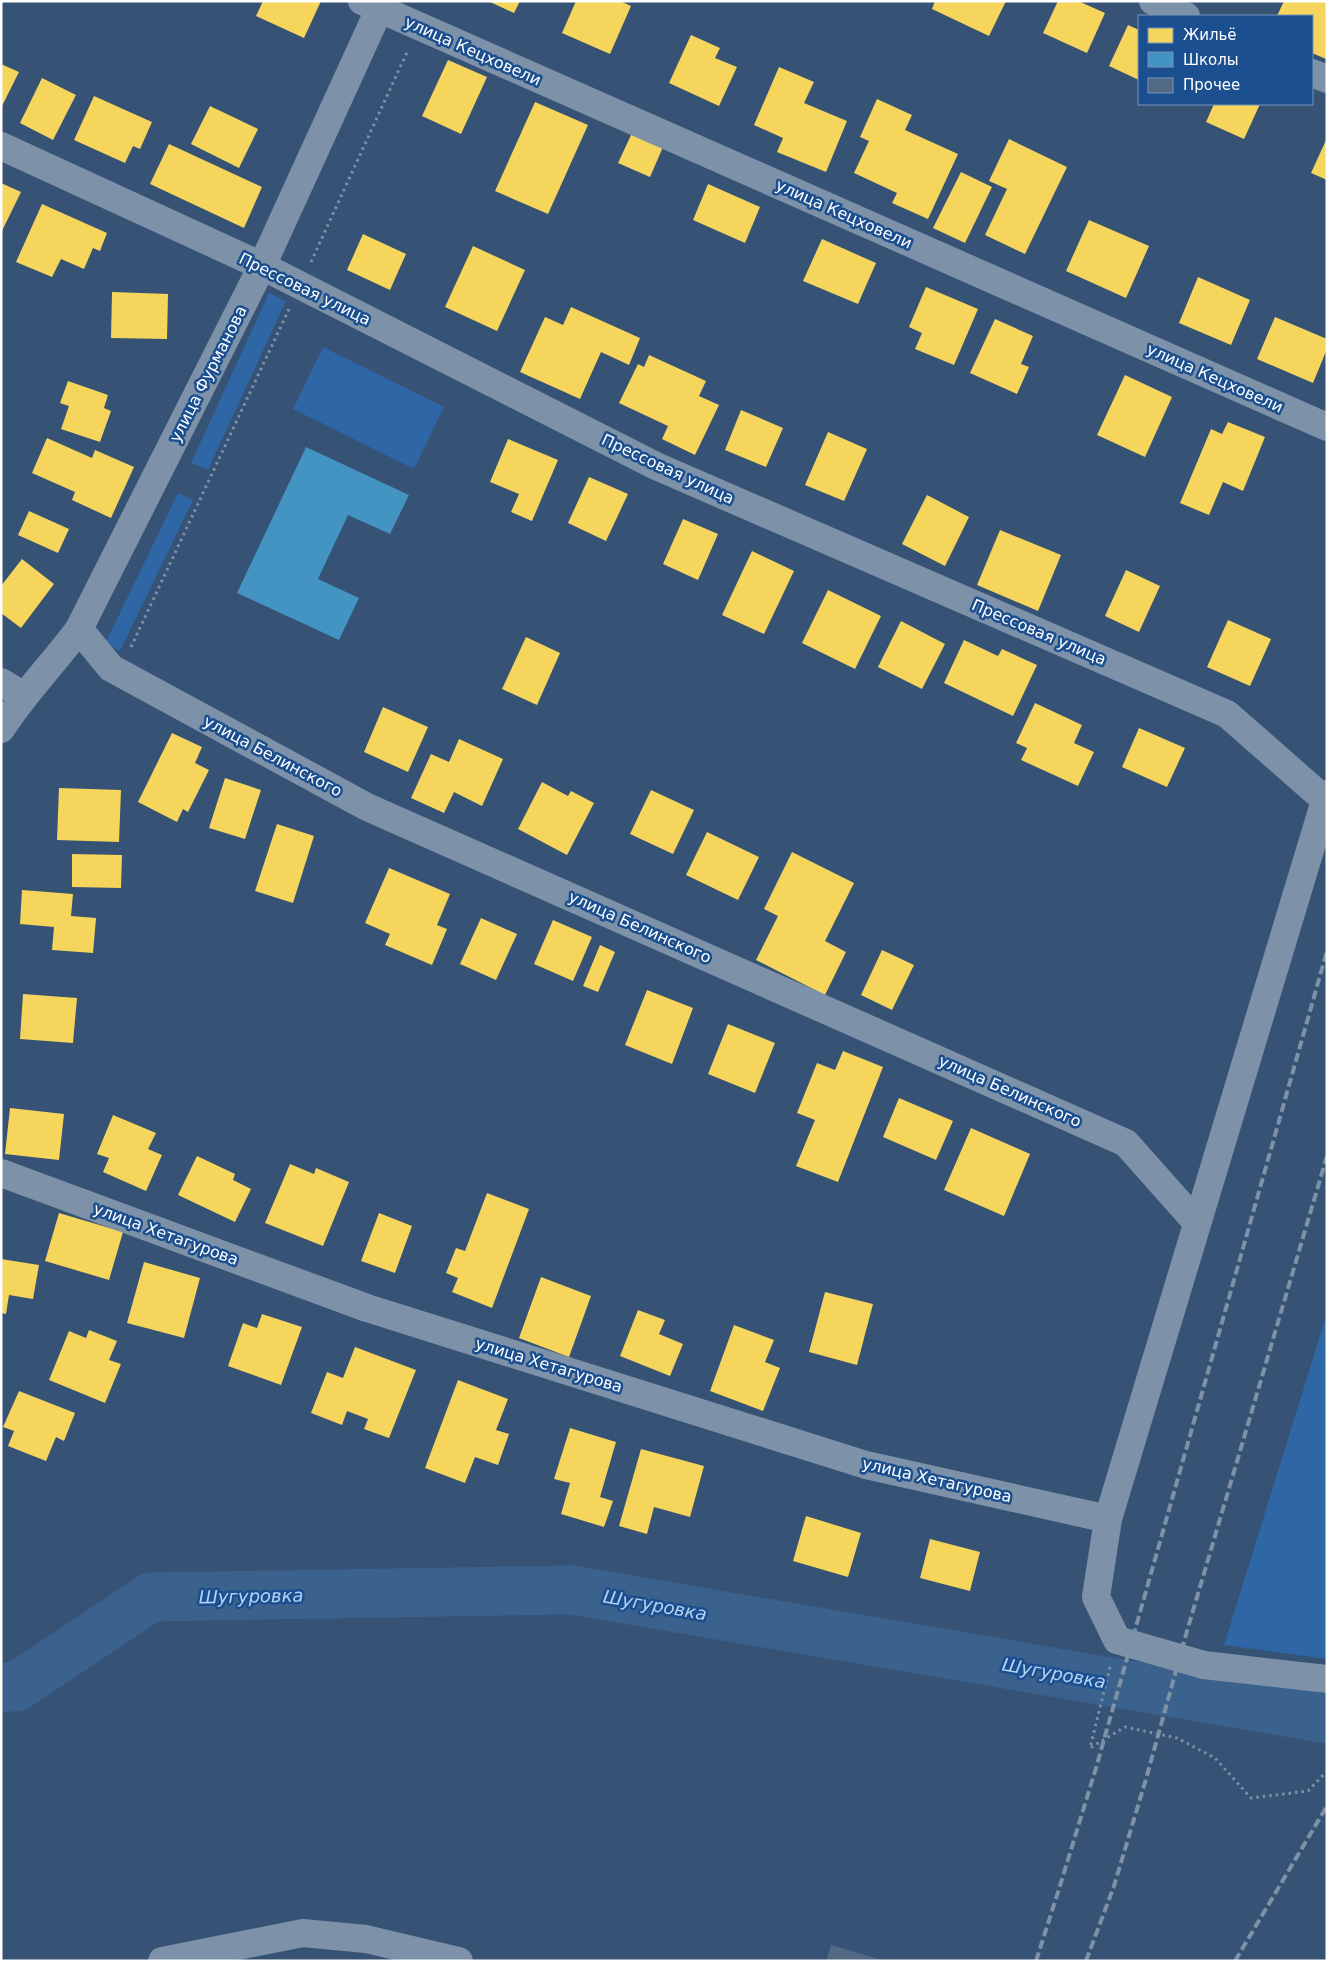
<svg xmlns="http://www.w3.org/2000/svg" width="1328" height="1962" font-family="'DejaVu Sans',sans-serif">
<rect width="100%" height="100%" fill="#365274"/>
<path fill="#2f66a5" d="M269,293L286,301L208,470L191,463Z
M323,347L444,407L414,469L293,409Z
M178,493L193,500L120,651L105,644Z
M1327,1313V1659L1224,1645Z"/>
<path fill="#f6d55c" d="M263,1H321L304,38L256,16Z
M488,1H520L514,13Z
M576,1H620L631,6L610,54L562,33Z
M935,1H1006L989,36L932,9Z
M1058,1H1078L1105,13L1087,53L1043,33Z
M1284,1H1327L1326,59L1312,53V16H1277Z
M1128,25L1139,30V80L1109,66Z
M691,35L720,48L715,58L737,67L719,106L669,83Z
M448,60L487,77L461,134L422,116Z
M1,64L19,72L1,108Z
M779,67L814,82L804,103L847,121L826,172L777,152L783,138L754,125Z
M42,78L76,95L53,140L20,123Z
M94,96L152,122L140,149L133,146L125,163L74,140Z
M877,99L912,115L905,130L958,154L928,219L892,203L897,193L854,173L869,141L860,137Z
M535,102L588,125L548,214L495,191Z
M1214,104H1260L1244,139L1206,122Z
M210,106L258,129L239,168L191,144Z
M632,133L663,147L650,177L618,163Z
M1327,138V180L1311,173Z
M1009,139L1067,167L1025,254L985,235L1007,189L989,181Z
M169,144L262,187L244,228L150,184Z
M961,172L992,187L965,243L933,228Z
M1,183L21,192L1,233Z
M708,184L760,207L745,243L693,220Z
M42,204L107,233L100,251L93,248L84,269L61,259L52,277L16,262Z
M1089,220L1149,246L1126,298L1066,271Z
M363,234L406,254L390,290L347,270Z
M822,239L876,263L858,304L803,281Z
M473,246L525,270L497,331L445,307Z
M1198,277L1250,300L1231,345L1179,323Z
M926,287L978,309L954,365L915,349L922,333L909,327Z
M112,292L168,294L167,339L111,338Z
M571,307L640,338L629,365L601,352L580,399L520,372L545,317L563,325Z
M1275,317L1327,339V349L1313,383L1257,359Z
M995,319L1033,336L1021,364L1029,367L1017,394L970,373Z
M649,355L706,381L699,396L719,405L695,455L662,439L668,426L619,403L638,364L644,367Z
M1125,375L1172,397L1145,457L1097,435Z
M68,381L108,395L104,408L111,411L100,442L61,429L69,406L60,403Z
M741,410L783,428L766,467L725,450Z
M1228,422L1265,437L1243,491L1223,482L1209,515L1180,503L1211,429L1222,434Z
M828,432L867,449L844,501L805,485Z
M47,438L92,458L95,450L134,467L111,518L72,500L75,492L32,473Z
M508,439L558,460L532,521L511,512L519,494L490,482Z
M589,477L628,494L606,541L568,523Z
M927,495L969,517L945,566L902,544Z
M29,511L69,529L58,553L18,535Z
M683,519L718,534L698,580L663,564Z
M1000,530L1061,555L1038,611L977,585Z
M752,551L794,571L764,634L722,615Z
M22,559L54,584L21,628L1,613V586Z
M1126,570L1160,586L1139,632L1105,616Z
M828,590L881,616L855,669L802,643Z
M1228,620L1271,639L1250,686L1207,667Z
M901,621L945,644L922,689L878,667Z
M526,637L560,653L537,705L502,689Z
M964,640L998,656L1002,649L1037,665L1013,716L944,683Z
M1035,703L1082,725L1074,743L1094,752L1078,786L1021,760L1027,748L1016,743Z
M383,707L428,727L408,772L364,752Z
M1139,728L1185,748L1167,787L1122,767Z
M172,733L202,747L195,763L209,770L188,812L183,809L177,822L138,802Z
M459,739L503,759L482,806L454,792L444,813L411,798L431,754L449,762Z
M225,778L261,790L245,839L209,828Z
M542,782L568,796L571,791L594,803L567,855L518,829Z
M59,788L121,790L119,842L57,840Z
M651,790L694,810L673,854L630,834Z
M277,824L314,836L293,903L255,891Z
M707,832L759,857L738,900L686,875Z
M792,852L854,883L825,941L846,952L825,995L756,960L778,916L764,909Z
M72,854L122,855L121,888L72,887Z
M389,868L450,894L437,925L447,929L432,965L385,945L390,934L365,923Z
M22,890L73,894L71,916L96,918L93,953L52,950L54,927L20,924Z
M481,918L517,934L496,980L460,964Z
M553,920L592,937L573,981L534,964Z
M600,945L615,952L598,992L583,986Z
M882,950L914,965L892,1010L861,995Z
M647,990L693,1008L672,1064L625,1045Z
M23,994L77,998L73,1043L20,1039Z
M728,1024L775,1043L755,1093L708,1074Z
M843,1051L883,1067L838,1182L796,1166L815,1120L797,1113L817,1063L835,1070Z
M899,1098L953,1121L936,1160L883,1137Z
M10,1108L64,1114L59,1160L5,1154Z
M113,1115L156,1133L148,1149L162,1155L146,1191L103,1172L109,1158L97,1154Z
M971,1128L1030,1154L1004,1216L944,1190Z
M197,1156L235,1174L233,1180L251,1189L235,1222L178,1195Z
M290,1164L314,1174L316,1168L349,1182L323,1246L265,1223Z
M487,1193L529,1209L492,1308L452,1292L458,1278L446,1273L456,1248L465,1251Z
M59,1213L123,1232L109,1280L45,1261Z
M379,1213L412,1226L395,1273L361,1261Z
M1,1259L39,1265L33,1299L9,1295L6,1314L1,1313Z
M144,1262L200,1278L184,1338L127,1323Z
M541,1277L591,1296L569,1357L519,1338Z
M825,1292L873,1304L857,1365L809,1352Z
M638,1310L665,1320L659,1334L683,1344L670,1376L620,1356Z
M262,1314L302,1327L281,1385L228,1366L243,1323L257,1328Z
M734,1325L774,1340L765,1362L780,1368L763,1411L710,1391Z
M89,1330L117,1341L109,1360L121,1364L105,1403L49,1380L69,1331L86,1338Z
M355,1347L416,1370L389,1438L364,1429L368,1419L347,1411L342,1425L311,1413L327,1372L343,1378Z
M458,1380L508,1399L496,1430L509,1434L498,1465L475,1457L465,1483L425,1468Z
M19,1391L75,1413L64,1441L56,1437L46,1461L8,1446L14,1431L3,1427Z
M570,1428L616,1442L600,1497L613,1501L604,1527L561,1514L570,1483L554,1479Z
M641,1449L704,1466L690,1517L654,1507L647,1534L619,1526Z
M806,1516L861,1533L848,1577L793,1561Z
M930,1539L980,1552L970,1591L920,1578Z"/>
<path fill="#4393c3" d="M306,447L409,495L390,534L348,515L318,579L359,598L339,640L237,593Z"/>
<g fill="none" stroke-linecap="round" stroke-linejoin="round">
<path stroke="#3b618d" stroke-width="49" d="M1,1687H16L151,1597L572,1590L1327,1719"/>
</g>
<path fill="#526984" d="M831,1945L882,1960V1961H826Z"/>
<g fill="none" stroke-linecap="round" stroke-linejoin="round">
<path stroke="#7d92a8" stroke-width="3" stroke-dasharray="2.5 4" stroke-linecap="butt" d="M311,262L408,50
M131,647L289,309
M1110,1667L1090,1748L1125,1727L1177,1738L1215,1758L1251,1798L1308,1791L1327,1771"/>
<path stroke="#7d92a8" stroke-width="28" d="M362,1L1327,427
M1153,1L1186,16
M1312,73L1327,79
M1,146L262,266L656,466L1227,714L1325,800
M79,629L111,668L367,807L1126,1143L1197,1223
M1,682L24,696
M1,729C24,693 54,663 79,629L262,266L383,1
M1327,794L1108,1519L1096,1597L1117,1640L1204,1665L1327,1679
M1,1173L367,1308L866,1465L1108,1519
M162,1961L303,1933L366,1939L459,1961"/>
<path stroke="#7e92a7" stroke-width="4" stroke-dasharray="9 4" stroke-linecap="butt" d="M1036,1961L1059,1889L1096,1768L1327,951
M1086,1961L1114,1886L1146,1779L1187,1631L1327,1156
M1235,1961L1327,1806"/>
</g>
<g text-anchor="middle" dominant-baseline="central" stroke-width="5" stroke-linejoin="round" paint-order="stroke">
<g font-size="16" fill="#fff" stroke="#1b4f8f">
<text transform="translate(473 51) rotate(24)">улица Кецховели</text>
<text transform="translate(844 214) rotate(24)">улица Кецховели</text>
<text transform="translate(305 289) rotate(26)">Прессовая улица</text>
<text transform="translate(208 374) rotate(-63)">улица Фурманова</text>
<text transform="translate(1215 378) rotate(24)">улица Кецховели</text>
<text transform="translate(668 469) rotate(25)">Прессовая улица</text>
<text transform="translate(1039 632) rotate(23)">Прессовая улица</text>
<text transform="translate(273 756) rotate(28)">улица Белинского</text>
<text transform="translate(640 927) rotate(24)">улица Белинского</text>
<text transform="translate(1010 1091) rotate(24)">улица Белинского</text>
<text transform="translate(166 1234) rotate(20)">улица Хетагурова</text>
<text transform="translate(549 1365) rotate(17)">улица Хетагурова</text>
<text transform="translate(937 1480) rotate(13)">улица Хетагурова</text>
</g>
<g font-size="18" font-style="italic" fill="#b5d3f5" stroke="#1b4f8f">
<text transform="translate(251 1596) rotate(-1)">Шугуровка</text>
<text transform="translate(655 1605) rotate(10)">Шугуровка</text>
<text transform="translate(1054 1673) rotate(10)">Шугуровка</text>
</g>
</g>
<rect width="1328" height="1962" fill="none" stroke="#ffffff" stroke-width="5"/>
<rect x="1138" y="15" width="175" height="90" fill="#1b4f8f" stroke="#7695bc"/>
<rect x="1148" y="28" width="25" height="15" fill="#f6d55c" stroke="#7695bc"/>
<text x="1183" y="40" font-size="15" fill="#ffffff">Жильё</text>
<rect x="1148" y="52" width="25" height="15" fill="#4393c3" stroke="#7695bc"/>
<text x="1183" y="65" font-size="15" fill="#ffffff">Школы</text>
<rect x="1148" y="78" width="25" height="15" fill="#526984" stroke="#7695bc"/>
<text x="1183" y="90" font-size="15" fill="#ffffff">Прочее</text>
</svg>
